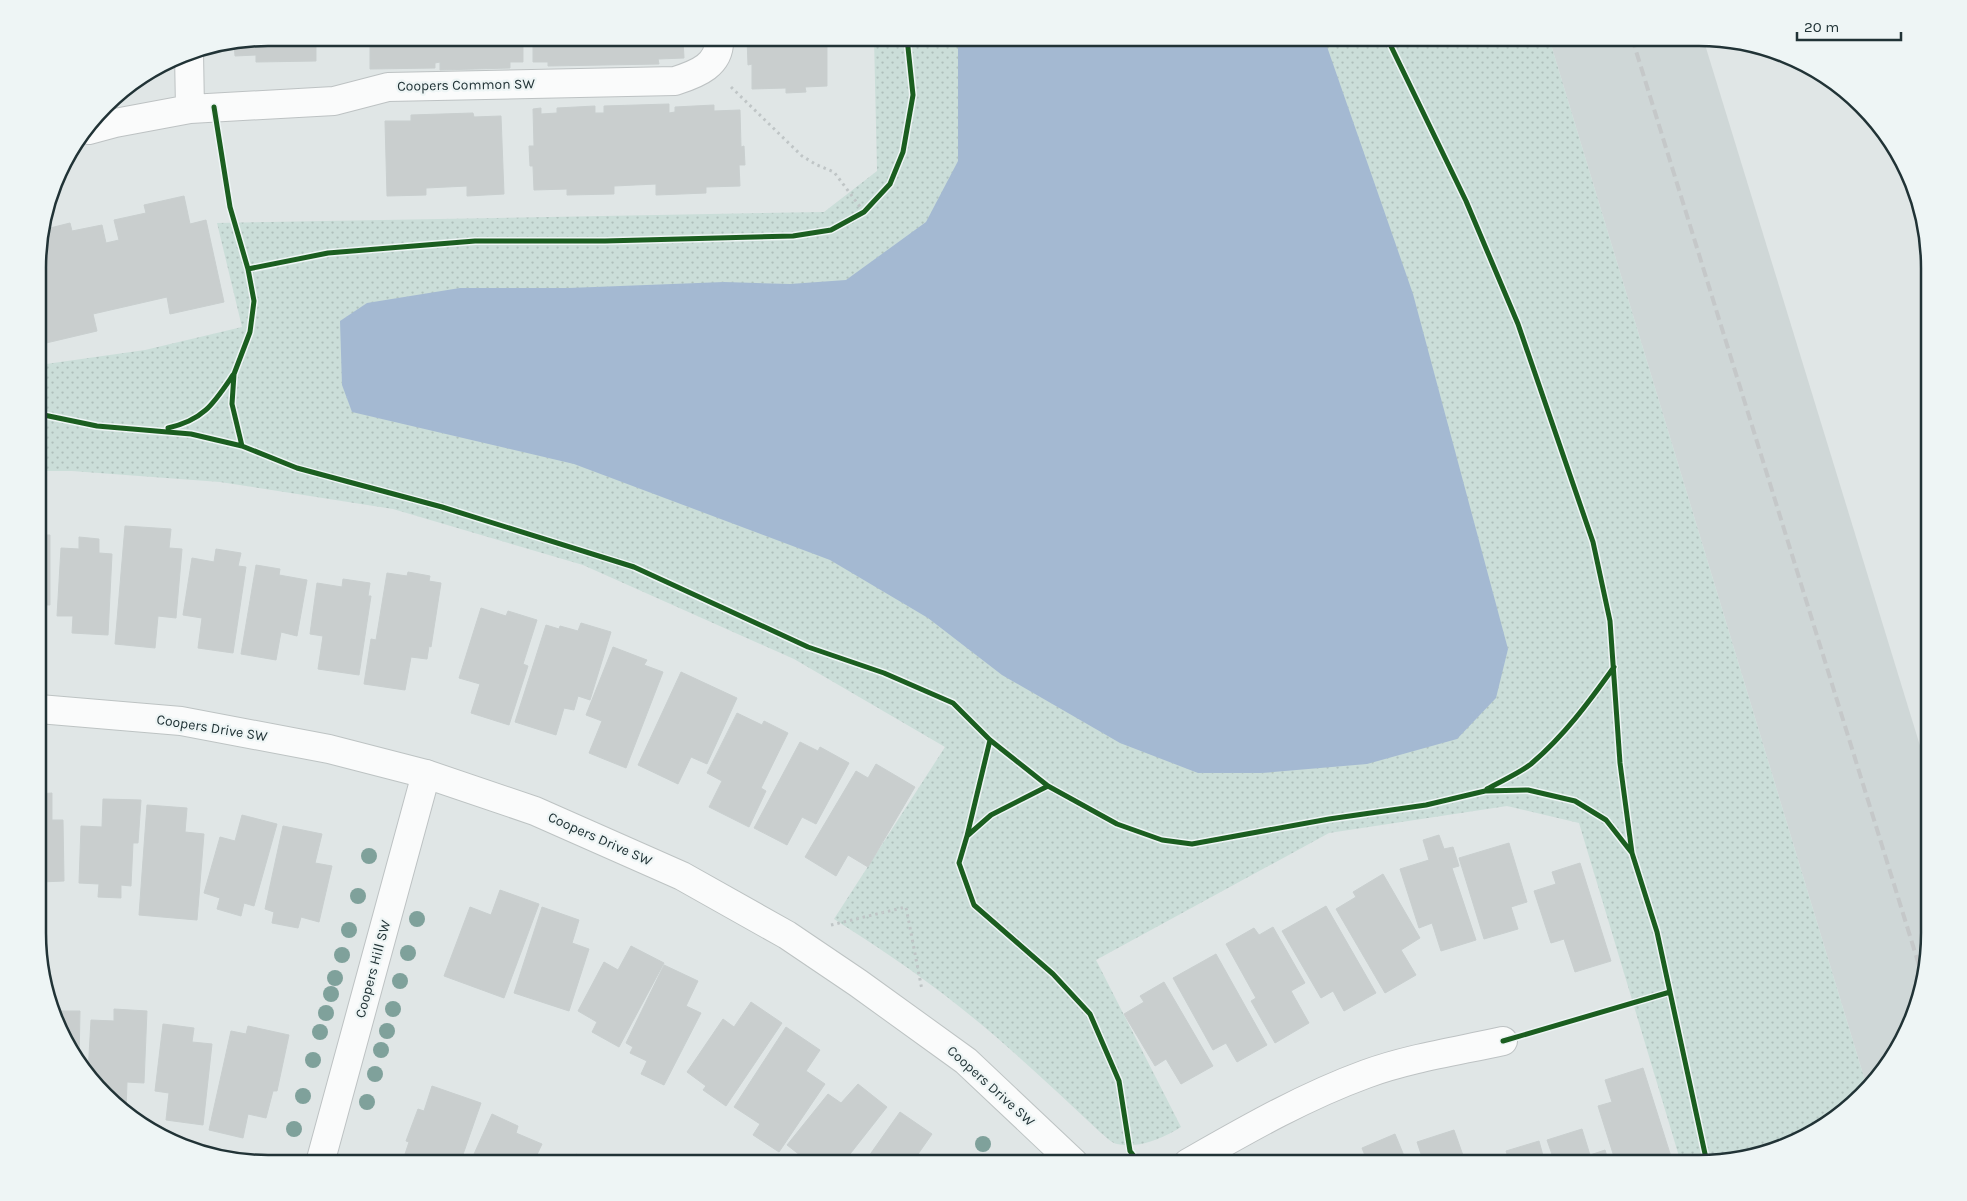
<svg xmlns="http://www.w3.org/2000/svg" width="1967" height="1201" font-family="Karla,sans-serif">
<defs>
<pattern id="park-dots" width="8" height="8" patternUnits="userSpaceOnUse" patternTransform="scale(1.25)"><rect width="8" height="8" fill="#cbded9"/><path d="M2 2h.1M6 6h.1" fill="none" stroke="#aebfbb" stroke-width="1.8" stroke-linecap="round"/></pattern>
</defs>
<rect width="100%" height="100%" fill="#e0e6e6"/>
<path fill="#cfd7d7" d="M1549,38H1703L1929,775V948L1917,1007L1891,1061L1866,1084Z"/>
<path fill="url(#park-dots)" d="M874,38H1549L1866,1084L1815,1132L1714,1163H1681L1579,823L1507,806L1329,833L1096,960L1181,1127C1163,1138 1140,1149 1117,1144C1112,1143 1106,1137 1101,1133C1054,1089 1007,1044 956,1004C917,973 876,946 834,919L945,747L794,659L583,565L393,509L220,482L72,471H39V365L145,350L242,327L217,223L824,212L877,171Z"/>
<path fill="#a4b9d2" d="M958,38H1324L1413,294L1508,649L1496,698L1457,739L1367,764L1262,773H1198L1120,743L1002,675L928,618L830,560L574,464L352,412L342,385L340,321L367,303L460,288H569L724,282L790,284L846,280L926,222L958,161Z"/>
<path fill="#c9cece" stroke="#c9cfcf" d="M268,38H320L316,39V61L256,62V55L235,56L234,44Z
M370,38H523V62H510V68L440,70V62L435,63V68L370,69Z
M533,38H690V40H683L684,58L658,59L659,64L548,66V62H533Z
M747,38H827V86L805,87L806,92L786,93V88L752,89V64L748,65Z
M669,104V113L675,112V107L714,105V111L740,110L741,147L744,146L745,165H739L740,186L706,187V193L656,195V184L614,186V194L567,195V189L534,190L533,166H530L529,146H534L533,109L541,108V114L557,113V108L595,106V113H604V106Z
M473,113L474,117L501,116L504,194L467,196V186L426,188V195L387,196L385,121H411V115Z
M184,196L190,224L206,220L224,302L170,314L167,297L93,314L97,331L46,343L39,312V238L42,230L70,223L72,231L102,225L106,243L119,240L114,220L146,213L144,205Z
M125,526L171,529L169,548L182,549L176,618L158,616L155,648L115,644Z
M39,535H50V605H39Z
M79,537L99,539V553L112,554L108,635L72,633L73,616H57L61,548L79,549Z
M216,549L241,553L238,566L246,567L233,653L198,648L202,618L183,615L192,558L214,562Z
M256,565L280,569L279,575L307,580L297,636L281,632L276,660L241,654Z
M408,572L430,576L429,581L441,583L431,647L429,646L427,659L411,657L405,690L364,684L371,639L376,640L387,573L407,576Z
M343,579L370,583L368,596H371L359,675L318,669L323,636L310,634L317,583L342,587Z
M481,608L506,616L508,611L537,620L523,664L528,666L509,725L471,713L480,684L459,678Z
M581,623L611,632L590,700L578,696L574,710L564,708L556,735L515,722L546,625L559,629L560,626L578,631Z
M613,647L647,660L644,665L663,672L626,768L589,753L602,721L586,715Z
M681,672L737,698L707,764L691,757L678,784L638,765Z
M737,713L762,725L764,721L788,733L761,788L766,791L749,827L709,807L722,781L707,773Z
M800,742L818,751L820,747L849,763L816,824L802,817L787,845L754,828Z
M876,764L915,787L868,867L848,855L836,876L805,857L856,771L868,778Z
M52,793V820H63L64,881L40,882L39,888V794Z
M103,799L141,800L138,843H133L131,886L121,885V898L98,897L99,884L79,883L81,826L102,827Z
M147,805L187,808L185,832L204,834L197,920L139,915Z
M242,815L277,824L254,906L244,903L241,916L217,909L220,898L204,893L220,837L235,841Z
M283,826L322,834L315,863L332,866L319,922L301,917L298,928L272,923L274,912L265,909Z
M1439,835L1444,849L1453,847L1459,866L1452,868L1476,940L1441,951L1432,923L1419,928L1400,869L1429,860L1423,840Z
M1509,843L1527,902L1511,907L1518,929L1484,939L1459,858Z
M1580,863L1611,961L1575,972L1564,939L1551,943L1534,891L1556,884L1552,872Z
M1383,874L1420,938L1401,950L1416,975L1385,993L1336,909L1356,897L1353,892Z
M500,890L539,904L504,998L444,976L470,907L491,915Z
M1326,906L1376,993L1344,1011L1333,991L1321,998L1282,931Z
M542,907L579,920L572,943L589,949L569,1011L514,993Z
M1273,927L1305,983L1291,991L1309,1023L1275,1043L1251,1001L1256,998L1226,944L1254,928L1259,935Z
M631,946L664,963L619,1047L592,1032L597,1022L578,1011L604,962L618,970Z
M1216,954L1267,1045L1237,1062L1226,1043L1213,1050L1173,978Z
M664,965L698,981L686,1006L701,1013L664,1085L641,1074L647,1061L630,1053L633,1047L626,1043Z
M1164,982L1213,1066L1181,1084L1166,1059L1155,1066L1124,1014L1144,1002L1140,996Z
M751,1002L782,1023L726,1106L703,1090L706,1086L687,1072L723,1019L734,1027Z
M114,1009L147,1011L144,1083L127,1082L126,1111L88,1073L91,1020L114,1021Z
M58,1011H80L79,1063L76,1061Z
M163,1024L194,1028L192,1042L212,1044L203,1125L166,1120L169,1093L155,1091Z
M248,1026L289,1035L277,1091H273L266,1118L248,1114L243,1138L209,1130L231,1031L246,1034Z
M786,1027L820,1050L806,1071L825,1084L779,1152L753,1135L760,1124L734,1107Z
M1643,1068L1673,1163H1616L1598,1106L1612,1102L1605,1080Z
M858,1084L887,1107L843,1163H802L805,1159L787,1145L828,1094L841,1103Z
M432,1086L481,1103L460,1163H402L409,1142L406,1141L418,1109L424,1111Z
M900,1112L932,1134L916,1157L924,1163H864Z
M492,1114L518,1126L516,1133L542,1144L533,1163H470Z
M1582,1129L1590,1155L1605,1150L1609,1163H1555L1547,1140Z
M1454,1130L1465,1161L1476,1157L1478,1163H1424L1417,1142Z
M1395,1134L1407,1163H1368L1362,1148Z
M1539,1141L1545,1163H1510L1506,1151Z
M576,1154L592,1163H571Z"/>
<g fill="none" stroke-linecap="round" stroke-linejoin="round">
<g stroke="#bdc2c3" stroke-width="30">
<path id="street" d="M189,53L190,109
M89,130L115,123L190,109L334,101L388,87L675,81C697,74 721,65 719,38
M320,1163L426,774
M1188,1163C1246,1130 1303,1097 1366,1074C1410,1058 1458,1051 1503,1041"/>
</g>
<g stroke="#bdc3c3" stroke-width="30">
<path id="secondary" d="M39,709L181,721L329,749L426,774L535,811L682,876L787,935L858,983L966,1061L1074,1163"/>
</g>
<path stroke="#bfc5c6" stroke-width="3" stroke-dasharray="2.5 4" stroke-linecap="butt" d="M731,87L802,156L817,165L834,172L864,212
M831,925L906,907L922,990"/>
<use href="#street" stroke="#fafbfb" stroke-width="28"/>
<use href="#secondary" stroke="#fafbfb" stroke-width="28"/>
<path stroke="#c5c8c9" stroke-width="4" stroke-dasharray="10 5" stroke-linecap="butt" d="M1632,38L1923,978"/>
<g stroke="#eef5f5" stroke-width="8">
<path id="cycleway" d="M1387,38L1466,201L1518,324L1593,542L1610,621L1620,763L1632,853L1657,932L1707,1163
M214,107L230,207L248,269L254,301L250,332L234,374L232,404L242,446L297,468L442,507L634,567L808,647L884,673L953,703L990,740L1048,786L1117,824L1162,840L1192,844L1329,819L1426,805L1485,791L1528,790L1575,801L1606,820L1632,853
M248,269L328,253L475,241H605L793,236L831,230L864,212L890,184L903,152L913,95L907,38
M39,414L97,426L191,434L242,446
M168,428C204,420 214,403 233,375
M1048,786L991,815L967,836L959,863L974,905L1053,974L1090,1014L1119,1081L1130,1151L1139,1163
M1487,789C1501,781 1518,774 1531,764C1564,736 1589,702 1614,667
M967,836L990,740
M1503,1041L1670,992"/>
</g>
<use href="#cycleway" stroke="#1b5e20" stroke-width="5"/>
</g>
<g fill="#7fa19b">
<circle cx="369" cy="856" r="8"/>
<circle cx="358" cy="896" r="8"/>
<circle cx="417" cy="919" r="8"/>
<circle cx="349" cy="930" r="8"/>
<circle cx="408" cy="953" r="8"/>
<circle cx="342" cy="955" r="8"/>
<circle cx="335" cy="978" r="8"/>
<circle cx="400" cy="981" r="8"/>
<circle cx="331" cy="994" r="8"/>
<circle cx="393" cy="1009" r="8"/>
<circle cx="326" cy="1013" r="8"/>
<circle cx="387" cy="1031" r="8"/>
<circle cx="320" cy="1032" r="8"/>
<circle cx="381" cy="1050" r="8"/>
<circle cx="313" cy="1060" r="8"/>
<circle cx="375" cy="1074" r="8"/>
<circle cx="303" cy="1096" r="8"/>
<circle cx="367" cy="1102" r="8"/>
<circle cx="294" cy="1129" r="8"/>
<circle cx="983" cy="1144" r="8"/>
</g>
<g text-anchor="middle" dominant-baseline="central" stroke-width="4.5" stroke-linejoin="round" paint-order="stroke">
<g font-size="14" fill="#213336" stroke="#eef5f5">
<text transform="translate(466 85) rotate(-1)">Coopers Common SW</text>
<text transform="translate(212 728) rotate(9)">Coopers Drive SW</text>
<text transform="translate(600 839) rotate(24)">Coopers Drive SW</text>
<text transform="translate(373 969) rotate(-75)">Coopers Hill SW</text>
<text transform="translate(991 1086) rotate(42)">Coopers Drive SW</text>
</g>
</g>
<path d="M0 0H1967V1201H0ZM268 46H1699A222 222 0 0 1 1921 268V933A222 222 0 0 1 1699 1155H268A222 222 0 0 1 46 933V268A222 222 0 0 1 268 46Z" fill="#eef5f5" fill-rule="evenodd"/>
<path fill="none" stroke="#213336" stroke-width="2.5" d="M268 46H1699A222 222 0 0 1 1921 268V933A222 222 0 0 1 1699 1155H268A222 222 0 0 1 46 933V268A222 222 0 0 1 268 46Z"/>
<path d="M1797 32v8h104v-8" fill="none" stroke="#213336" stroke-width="2.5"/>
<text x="1804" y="32" font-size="15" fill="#213336" stroke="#eef5f5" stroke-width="4" paint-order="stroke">20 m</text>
</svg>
